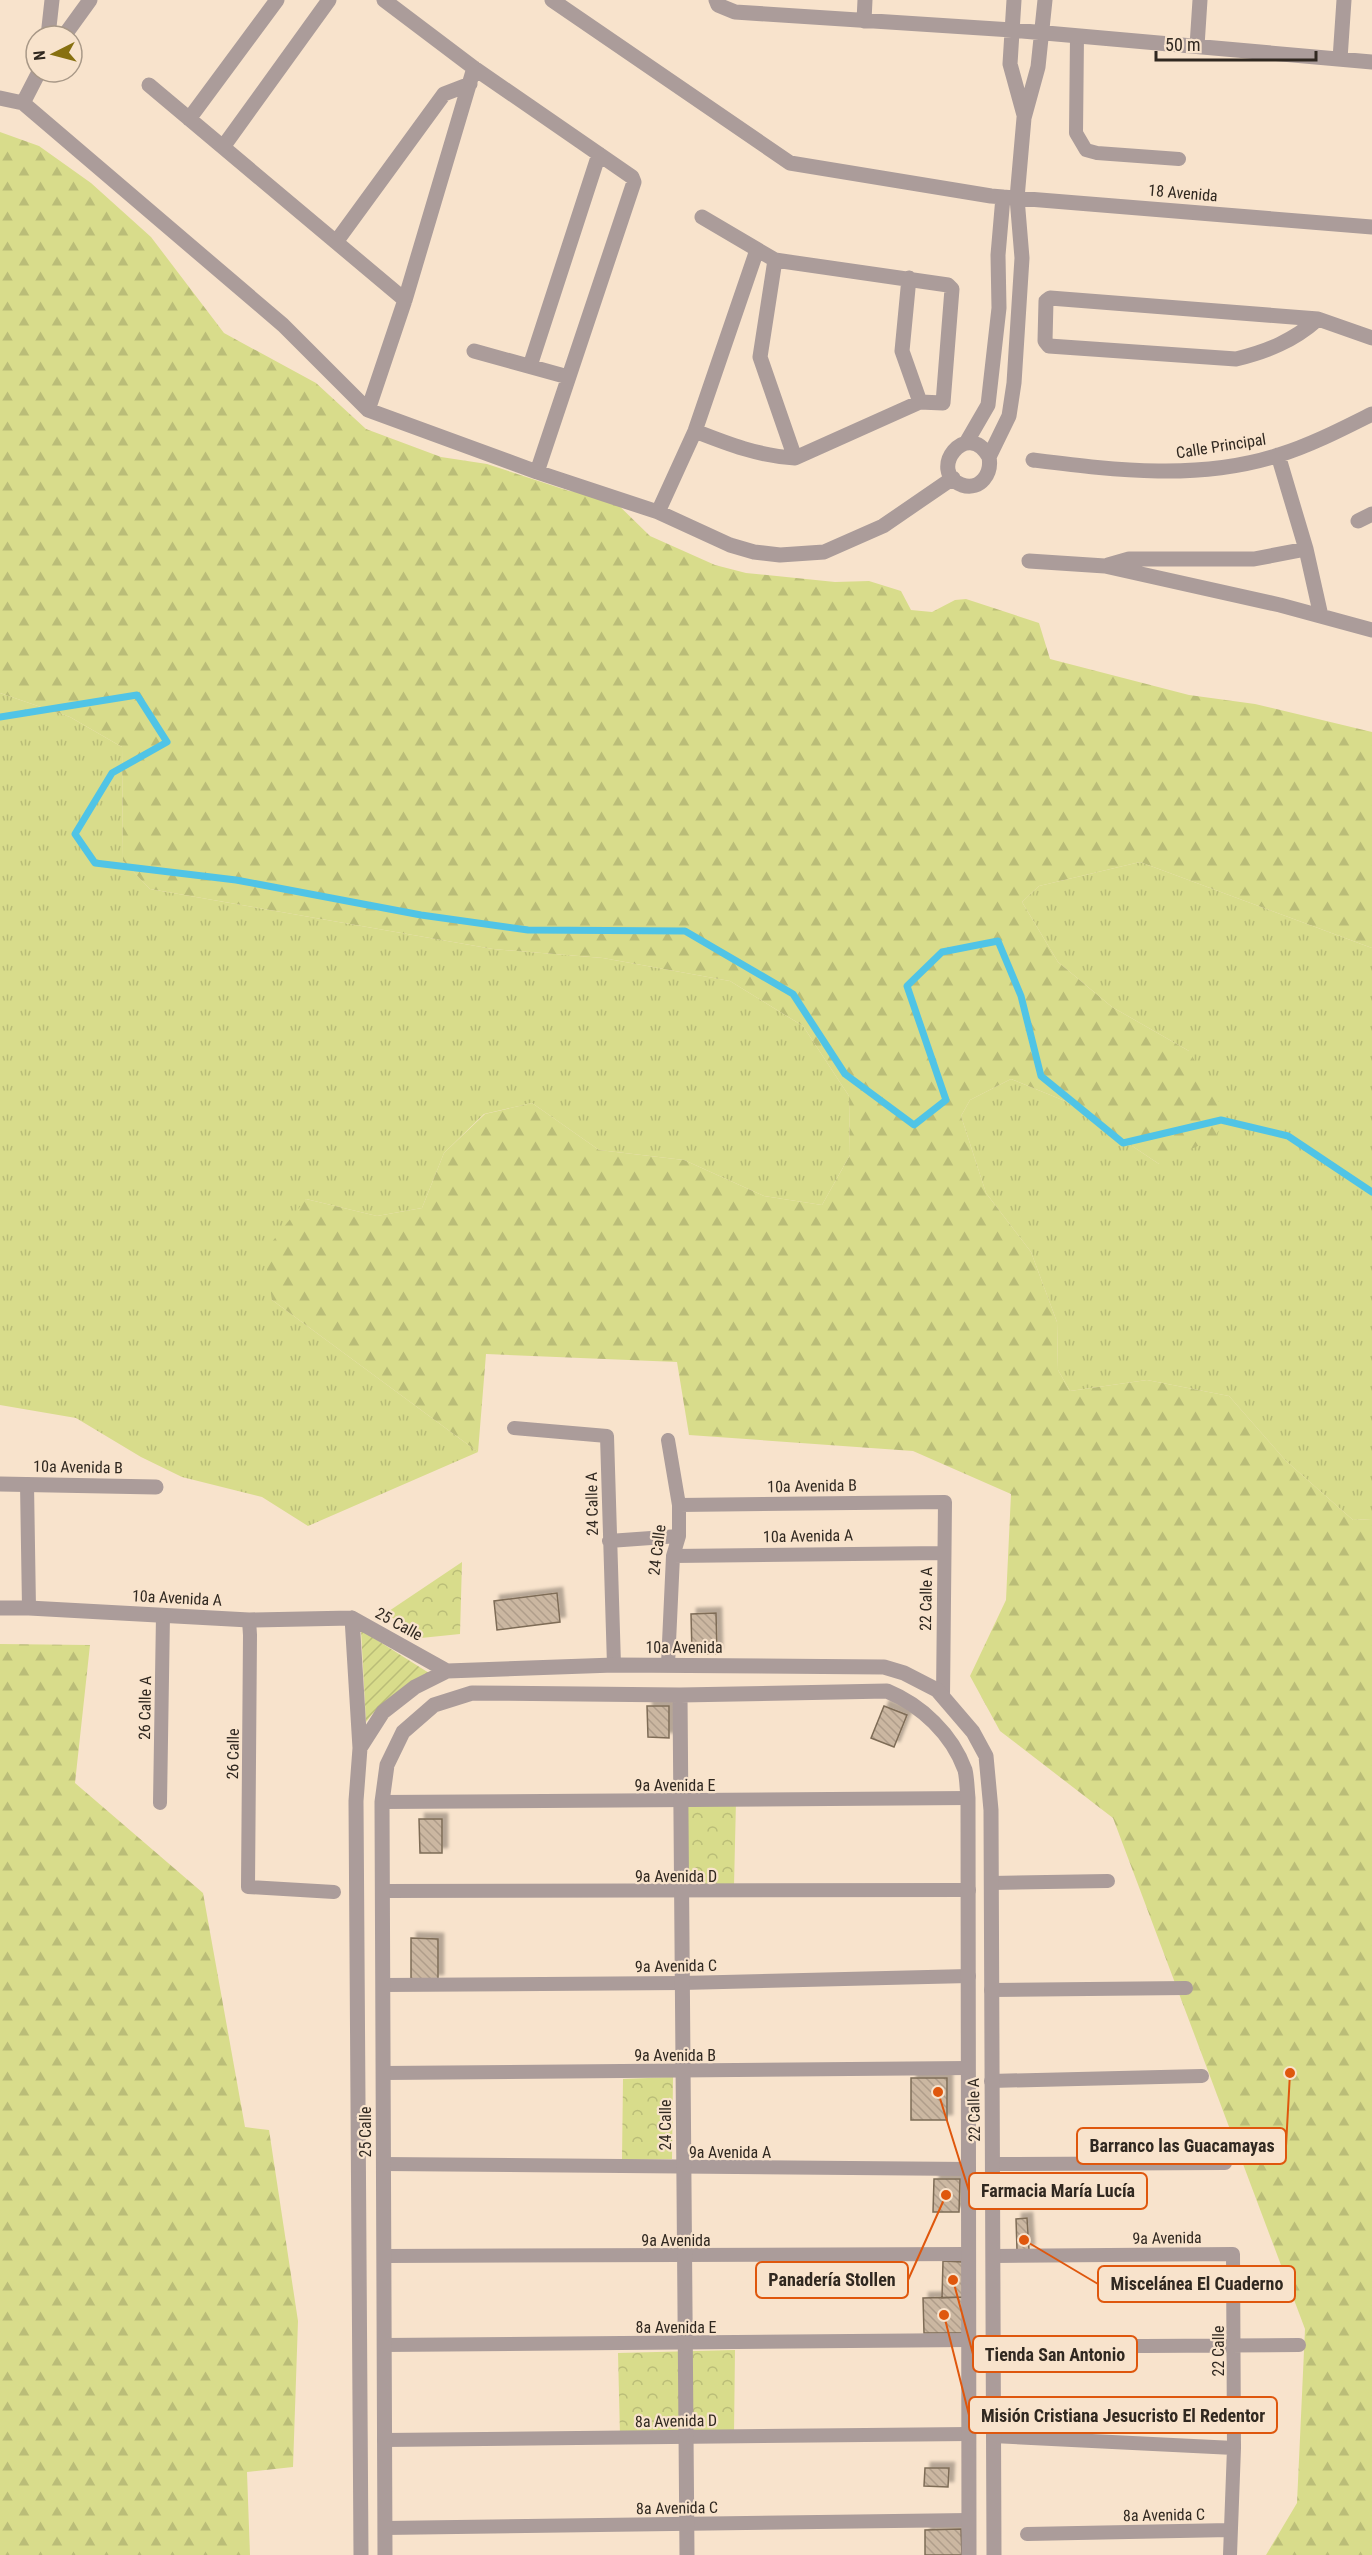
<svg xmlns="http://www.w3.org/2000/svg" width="1372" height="2555" font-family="'Roboto Condensed',sans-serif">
<defs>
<pattern id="grass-tufts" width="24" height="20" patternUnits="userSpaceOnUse" patternTransform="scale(1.5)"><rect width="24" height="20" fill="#d8dc8b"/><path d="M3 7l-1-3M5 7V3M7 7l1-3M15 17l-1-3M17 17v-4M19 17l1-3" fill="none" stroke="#babd78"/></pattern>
<pattern id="forest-firs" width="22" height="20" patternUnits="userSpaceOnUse" patternTransform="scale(1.5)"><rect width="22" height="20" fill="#d8dc8b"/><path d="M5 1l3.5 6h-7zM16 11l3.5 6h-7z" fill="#babd78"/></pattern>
<pattern id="park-crowns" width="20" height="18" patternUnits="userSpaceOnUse" patternTransform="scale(1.5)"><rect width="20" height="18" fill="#d8dc8b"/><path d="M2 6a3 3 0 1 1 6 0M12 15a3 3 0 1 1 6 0" fill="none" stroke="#babd78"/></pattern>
<pattern id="garden-furrows" width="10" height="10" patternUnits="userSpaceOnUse" patternTransform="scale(1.5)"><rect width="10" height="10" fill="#d8dc8b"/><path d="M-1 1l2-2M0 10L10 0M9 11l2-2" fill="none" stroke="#babd78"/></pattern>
<pattern id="building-back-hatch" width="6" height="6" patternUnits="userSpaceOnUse" patternTransform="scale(1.5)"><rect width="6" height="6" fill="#cbb7a1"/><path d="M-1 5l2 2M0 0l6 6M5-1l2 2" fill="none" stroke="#af9d8a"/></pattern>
<filter id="shadow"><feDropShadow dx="5.5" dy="-5.5" stdDeviation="1.5" flood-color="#0004"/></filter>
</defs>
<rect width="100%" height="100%" fill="#f8e3cc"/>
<path fill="url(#grass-tufts)" d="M0,693L70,717L122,747L123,861L150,889L493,949L603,958L730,981L803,1026L849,1096L850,1155L822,1205L764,1196L684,1160L599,1150L532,1103L484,1114L444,1153L422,1208L377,1216L306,1199L272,1300L478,1452L308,1526L262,1497L182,1477L141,1457L76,1418L0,1405Z
M1140,862L1372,948V1519L1353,1520L1286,1461L1229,1396L1147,1380L1070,1391L1058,1370L1057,1322L1031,1252L986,1193L961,1116L970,1100L1011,1079L1065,1101L1159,1164L1189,1051L1112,1007L1058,962L1022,902L1039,886Z"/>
<path fill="url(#forest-firs)" d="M0,132L39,146L91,183L151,237L224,333L316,383L366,429L441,457L487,464L569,491L607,494L650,536L715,565L746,573L835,582L869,581L901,591L911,610L932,612L955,600L966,599L1039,623L1050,659L1189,695L1255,704L1372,732V948L1140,862L1039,886L1022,902L1058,962L1112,1007L1189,1051L1226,1114L1215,1138L1159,1164L1065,1101L1011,1079L970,1100L961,1116L986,1193L1031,1252L1057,1322L1058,1370L1070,1391L1147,1380L1229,1396L1286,1461L1353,1520L1372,1519V2555H1266L1297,2503L1305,2329L1113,1818L1000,1731L970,1676L1006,1600L1011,1494L913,1451L689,1435L677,1362L486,1354L478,1452L272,1300L264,1252L306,1199L377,1216L422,1208L444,1153L485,1114L532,1103L599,1150L684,1160L764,1196L822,1205L850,1155L849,1096L803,1026L730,981L603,958L493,949L150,889L123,861L122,747L70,717L0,693Z
M0,1644L90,1645L75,1783L203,1893L245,2127L269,2130L298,2321L293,2467L247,2472L250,2555H0Z"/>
<path fill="url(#park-crowns)" d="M462,1562L460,1634L421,1638L386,1613Z
M736,1801L734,1886L680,1888L677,1808Z
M673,2077L672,2159L622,2160L623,2079Z
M735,2350L734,2434L620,2436L618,2353Z"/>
<path fill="url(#garden-furrows)" d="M361,1630L429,1673C406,1686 382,1700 366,1722Z"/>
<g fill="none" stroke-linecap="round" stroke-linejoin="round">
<path stroke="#50c4e6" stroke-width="7" d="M0,717L137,695L167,742L112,773L75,834L95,863L236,880L421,915L528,930L685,931L793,994L845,1074L914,1125L946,1100L907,986L942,952L998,941L1021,996L1041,1076L1123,1143L1221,1120L1288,1136L1372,1192"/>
</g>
<path fill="url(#building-back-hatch)" stroke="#7e6c57" stroke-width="1.5" filter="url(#shadow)" d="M557,1593L560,1622L497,1630L494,1601Z
M716,1613L717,1654H692L691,1614Z
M647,1706H669V1738L648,1737Z
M884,1706L907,1715L894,1747L871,1738Z
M419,1819H442V1853H420Z
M411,1938L438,1939V1980H411Z
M911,2078H947V2120H911Z
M934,2179H960L959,2212H933Z
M1027,2218L1029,2250H1017L1016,2219Z
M943,2261L963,2262V2297L942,2298Z
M963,2297L964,2333H924L923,2298Z
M925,2468H949L948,2487L924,2486Z
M961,2529L962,2555H925V2530Z"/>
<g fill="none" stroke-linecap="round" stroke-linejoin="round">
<path stroke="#ab9c9a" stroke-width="14" d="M1077,36L1076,133L1086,150L1097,153L1179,159
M514,1428L607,1436L614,1665
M27,1484L29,1608
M679,1505L945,1502L943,1697
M609,1541L679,1536
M673,1556L944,1553
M249,1620L250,1635L248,1887L334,1892
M668,1664L673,1556L679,1536V1505L668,1440
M382,1802L968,1798
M160,1803L163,1615
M991,1883L1108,1881
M383,1891L969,1890
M384,1985L682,1983L969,1976
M991,1990L1186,1988
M383,2073L968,2068
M991,2081L1202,2076
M383,2164L969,2169
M993,2164L1225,2163
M384,2256L968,2254
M994,2256L1233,2254L1234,2448L1230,2555
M384,2345L969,2340
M993,2347L1299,2345
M993,2436L1234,2448
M384,2440L969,2434
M385,2528L969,2520
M1027,2534L1230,2530"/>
<path stroke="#ab9c9a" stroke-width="15" d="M384,0L474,68L632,177L634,182L537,472
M552,0L790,163L991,196L1372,227
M716,0L718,5L735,12L1012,30L1372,62
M1014,0L1010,64L1024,115
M864,21L865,0
M48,36L52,0
M64,36L90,0
M1197,46L1200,0
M1340,59L1344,0
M149,85L405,300
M0,98L23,103L283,325L368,410L537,472L658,512L730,545L754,552L780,555L824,552L883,526L953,478
M23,103L39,72
M189,119L277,0
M223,147L329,0
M336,242L444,94L470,84
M775,260L760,357L795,458
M909,278L902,351L920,402
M1318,319C1293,341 1268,351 1236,359L1049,346L1045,341L1046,301L1050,298L1318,319L1372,338
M474,351L568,377
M530,366L599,154
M368,410L405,300L474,68
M695,431C728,444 759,456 795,458L920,402L943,403L952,289L948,285L775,260L702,217
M966,443L988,405L999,308L998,255L1003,197
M1278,455L1306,549L1321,616
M989,457C967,417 926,472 962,485C981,491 992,473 989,457L1009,416L1014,383L1022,258L1017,198L1024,118L1038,67L1045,0
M1033,460C1114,470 1199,481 1279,455C1311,445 1342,429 1372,414
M658,512L695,431L757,250
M1358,521L1372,514
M1029,561L1105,566L1280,605L1372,630
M1108,565L1129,559H1254L1306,549
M0,1484L156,1487
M0,1608H29L249,1620L352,1618
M352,1618L360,1748
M352,1618L447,1671
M680,1695L687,2555
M361,2555L356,1801L360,1748L383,1712L415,1687L447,1671L614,1665L884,1667L904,1673L937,1690L973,1732L986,1756L991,1810L994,2555
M385,2555L382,1802L387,1765L403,1732L434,1705L472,1693L680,1695L887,1691C921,1705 952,1734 965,1770C967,1778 967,1789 968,1798L969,2555"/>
</g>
<g text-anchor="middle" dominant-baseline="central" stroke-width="4.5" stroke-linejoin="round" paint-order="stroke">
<g font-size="16" fill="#302820" stroke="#f8e3cc">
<text transform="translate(1183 193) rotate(5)">18 Avenida</text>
<text transform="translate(1221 446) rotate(-9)">Calle Principal</text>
<text transform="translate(78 1467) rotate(1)">10a Avenida B</text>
<text transform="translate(812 1486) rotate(-1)">10a Avenida B</text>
<text transform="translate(592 1504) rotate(-91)">24 Calle A</text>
<text transform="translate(808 1536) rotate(-1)">10a Avenida A</text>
<text transform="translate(657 1550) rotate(-83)">24 Calle</text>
<text transform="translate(177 1598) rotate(3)">10a Avenida A</text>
<text transform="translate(926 1599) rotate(-89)">22 Calle A</text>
<text transform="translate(399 1624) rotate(29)">25 Calle</text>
<text x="684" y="1647">10a Avenida</text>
<text transform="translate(145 1708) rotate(-89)">26 Calle A</text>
<text transform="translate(233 1754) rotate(-89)">26 Calle</text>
<text x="675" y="1785">9a Avenida E</text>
<text x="676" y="1876">9a Avenida D</text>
<text transform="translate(676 1966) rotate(-1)">9a Avenida C</text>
<text x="675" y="2055">9a Avenida B</text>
<text transform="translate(974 2110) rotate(-91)">22 Calle A</text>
<text transform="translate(665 2125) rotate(-90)">24 Calle</text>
<text transform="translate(365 2132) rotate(-90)">25 Calle</text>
<text x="730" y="2152">9a Avenida A</text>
<text transform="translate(1167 2238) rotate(-1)">9a Avenida</text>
<text x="676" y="2240">9a Avenida</text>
<text x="676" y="2327">8a Avenida E</text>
<text transform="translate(1218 2351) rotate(-90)">22 Calle</text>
<text transform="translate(676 2421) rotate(-1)">8a Avenida D</text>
<text transform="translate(677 2508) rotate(-1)">8a Avenida C</text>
<text transform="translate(1164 2515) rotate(-1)">8a Avenida C</text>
</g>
</g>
<path fill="none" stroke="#df570d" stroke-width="2" d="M1290 2073L1286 2146M938 2092L969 2191M946 2195L908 2280M1024 2240L1098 2284M953 2280L973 2354M944 2315L969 2415"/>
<g fill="#df570d" stroke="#f8e3cc" stroke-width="2">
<circle cx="1290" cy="2073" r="6"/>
<circle cx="938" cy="2092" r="6"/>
<circle cx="946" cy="2195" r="6"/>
<circle cx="1024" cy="2240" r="6"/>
<circle cx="953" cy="2280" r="6"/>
<circle cx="944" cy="2315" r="6"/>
</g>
<g fill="#f8e3cc" stroke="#df570d" stroke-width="2">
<rect x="1077" y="2128" width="209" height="36" rx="6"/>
<rect x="969" y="2173" width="178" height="36" rx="6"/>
<rect x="756" y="2262" width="152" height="36" rx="6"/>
<rect x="1098" y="2266" width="197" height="36" rx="6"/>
<rect x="973" y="2336" width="164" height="36" rx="6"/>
<rect x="969" y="2397" width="308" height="36" rx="6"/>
</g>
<g font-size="18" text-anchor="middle" font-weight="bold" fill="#302820">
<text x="1182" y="2152">Barranco las Guacamayas</text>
<text x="1058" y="2197">Farmacia María Lucía</text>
<text x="832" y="2286">Panadería Stollen</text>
<text x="1197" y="2290">Miscelánea El Cuaderno</text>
<text x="1055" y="2361">Tienda San Antonio</text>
<text x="1123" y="2422">Misión Cristiana Jesucristo El Redentor</text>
</g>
<g transform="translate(54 54) rotate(264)"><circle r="28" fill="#f8e3cc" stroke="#a89887" stroke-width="1.5"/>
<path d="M0-4.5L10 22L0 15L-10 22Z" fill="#877010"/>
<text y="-9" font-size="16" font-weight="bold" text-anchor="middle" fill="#302820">N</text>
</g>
<path d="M1156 51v9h160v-9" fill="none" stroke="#302820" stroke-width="3"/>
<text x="1165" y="51" font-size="18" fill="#302820" stroke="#f8e3cc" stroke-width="4.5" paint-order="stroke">50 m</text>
</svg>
